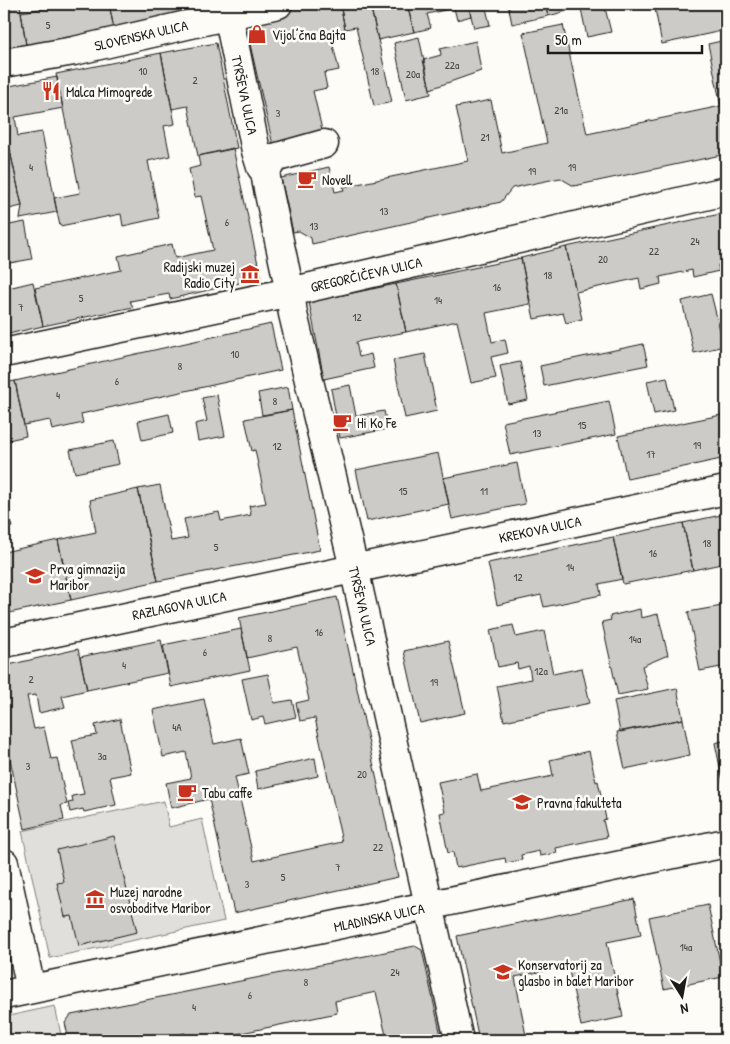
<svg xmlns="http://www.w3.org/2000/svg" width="730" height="1044" font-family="'Patrick Hand',sans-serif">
<rect width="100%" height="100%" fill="#fdfcf7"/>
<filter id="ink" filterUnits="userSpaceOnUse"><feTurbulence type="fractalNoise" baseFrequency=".02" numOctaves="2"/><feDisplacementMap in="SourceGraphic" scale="10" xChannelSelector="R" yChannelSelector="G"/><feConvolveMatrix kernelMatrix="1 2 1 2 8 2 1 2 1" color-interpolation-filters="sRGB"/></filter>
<g filter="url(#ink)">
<path fill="#e0dfdb" stroke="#7e7e7c" d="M164,801L169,827L202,819L224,921L50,958L22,831Z
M55,1006L62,1040H4V1017Z"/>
<path fill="#cccbc8" stroke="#1c1c1c" d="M4,4H20L26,45L4,48Z
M58,4H109L114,29L26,45L21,12L58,6Z
M109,4H214L210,7L114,29Z
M308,4H340L345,29L330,33L339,70L324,73L327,88L313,91L323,134L273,145L244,18Z
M340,4H370L392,102L374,106L356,27L345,29Z
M370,4H407L414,32L378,40Z
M407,4H468L471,16L457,20L454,8L427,14L431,28L414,32Z
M468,4H504L486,8L490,25L474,28Z
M508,4H545L548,16L512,24Z
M545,4H565L567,11L548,16Z
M580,4H604L611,32L587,37Z
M654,4H726V30L662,44Z
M563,25L587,134L721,106L708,44L726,40V154L574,186L560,178L512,188L501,202L312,244L311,238L299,231L293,232L281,178L329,167L335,192L344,190L343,187L468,161L456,107L491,100L502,153L547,143L523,33Z
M419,37L431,94L406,100L394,43Z
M476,41L481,71L430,89L423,60L441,55L440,49Z
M216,43L237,148L198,156L188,106L172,109L161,53Z
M161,53L175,124L164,126L170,156L148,161L159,218L123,226L121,214L60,226L54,198L80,193L56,74Z
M57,77L63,108L15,117L18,136L42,132L57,212L20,219L22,206L4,123V87Z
M4,123L22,206L4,210Z
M233,148L261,278L170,299L169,294L130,301L133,307L43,326L35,288L121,270L118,256L172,244L175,258L213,250L201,196L195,197L189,169L200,166L198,156Z
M725,213L726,263L718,265L719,271L693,277L692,270L660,277L661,284L641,289L639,278L576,292L566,247Z
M25,222L32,259L4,264V226Z
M566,247L582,319L566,323L563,313L534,319L521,258Z
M521,258L530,304L486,313L492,342L505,339L508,353L491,357L496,378L471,383L457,321L406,332L396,284Z
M33,282L43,326L4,335V289Z
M396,284L406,332L356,342L359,357L371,354L374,368L324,379L309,302Z
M711,294L724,346L694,353L682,301Z
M271,324L281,370L81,414L83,423L52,430L50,420L24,425L15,381Z
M643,344L648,365L544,386L540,366Z
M425,354L437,411L405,418L393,360Z
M520,362L528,400L508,404L500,366Z
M667,377L674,410L654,414L647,381Z
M15,381L26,436L4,441V383Z
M350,385L356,416L384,411L388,429L340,438L331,389Z
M288,387L292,410L262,415L258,393Z
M217,395L225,436L198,441L195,424L207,421L202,398Z
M609,401L616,434L510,455L503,422Z
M292,410L320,550L158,581L138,489L160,485L171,541L188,538L184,519L219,512L221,521L251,515L249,506L266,503L255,450L252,451L245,419Z
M169,414L173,433L142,440L138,421Z
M726,414V458L627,479L618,436Z
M114,441L119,464L75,473L70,450Z
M438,453L449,504L367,521L356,470Z
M517,463L525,504L452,519L443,478Z
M4,487L12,527L4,529Z
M138,489L158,581L71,600L58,540L96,532L90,500Z
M726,514V563L693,570L683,523Z
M683,523L693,570L623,584L613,537Z
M613,537L622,579L599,584L601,595L544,607L541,595L497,605L488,563Z
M58,540L71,600L4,614V552Z
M337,597L398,877L234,913L209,799L171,808L166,783L191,778L186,752L163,757L153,710L204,699L214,744L241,738L249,774L235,777L254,861L342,842L315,718L300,721L296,703L309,700L297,647L247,658L239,618Z
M722,606L726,629V666L700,671L688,612Z
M640,609L641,618L658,614L668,655L642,666L648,689L618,695L602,622L611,620L610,616Z
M513,625L516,637L544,631L553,674L582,668L590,703L504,721L497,686L531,679L529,666L518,669L517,663L498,667L490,630Z
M241,629L250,670L171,687L163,645Z
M161,640L168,673L87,690L80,657Z
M448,641L465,713L420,723L404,651Z
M78,649L87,690L62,696L65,707L39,713L36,695L27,696L34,729L44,727L51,759L57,758L67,804L61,805L64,820L25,829L4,731V666Z
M268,674L274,703L292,700L296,717L265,724L263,717L251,720L242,679Z
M677,688L683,719L620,732L614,701Z
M120,719L131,773L110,777L116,805L84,812L83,809L70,812L68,803L73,802L72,796L84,794L72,740L97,735L95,725Z
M683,719L690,755L625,769L617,732Z
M726,740V796L715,743Z
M589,751L596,782L598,781L606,819L603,820L607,837L556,848L557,853L540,856L539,851L521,855L522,860L506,863L505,858L456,868L453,852L448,853L440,813L445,812L438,782L477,774L481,791L553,776L550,760Z
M315,758L318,776L258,789L255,771Z
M114,836L137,932L79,946L72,916L65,917L57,883L64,882L57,850Z
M634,899L641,935L607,942L623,1017L581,1026L568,966L515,977L526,1036L503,1040H479L457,936Z
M708,905L723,977L664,989L649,917Z
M415,946L422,950L442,1040H387L376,992L335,1001L337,1013L208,1040H186L185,1033L152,1040H69L65,1023L71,1015Z"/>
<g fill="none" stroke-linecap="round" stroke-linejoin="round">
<g stroke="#1c1c1c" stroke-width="31">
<path id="minor" d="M226,4L256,151L261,167L265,172
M4,63L74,51L278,4
M324,144L274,158L265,172L267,184L290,292L293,314L354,568L459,1040
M4,353L290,292L726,191
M4,643L726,490
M4,863L31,989
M4,995L726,843"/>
</g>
<use href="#minor" stroke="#fdfcf7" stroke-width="28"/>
</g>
</g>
<defs>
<g id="shop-bare" transform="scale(1.5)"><path d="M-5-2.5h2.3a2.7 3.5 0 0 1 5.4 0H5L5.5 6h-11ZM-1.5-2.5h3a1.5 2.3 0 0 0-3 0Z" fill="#c8321e" stroke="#fdfcf7" stroke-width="2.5" paint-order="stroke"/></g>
<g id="restaurant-bare" transform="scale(1.5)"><path d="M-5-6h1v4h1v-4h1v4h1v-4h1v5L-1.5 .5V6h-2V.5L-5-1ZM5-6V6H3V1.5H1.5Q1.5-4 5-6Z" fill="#c8321e" stroke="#fdfcf7" stroke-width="2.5" paint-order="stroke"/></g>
<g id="cafe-bare" transform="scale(1.5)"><path d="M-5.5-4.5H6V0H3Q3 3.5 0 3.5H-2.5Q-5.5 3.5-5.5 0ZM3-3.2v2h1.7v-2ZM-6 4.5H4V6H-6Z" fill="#c8321e" stroke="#fdfcf7" stroke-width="2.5" paint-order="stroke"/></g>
<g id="museum-bare" transform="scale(1.5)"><path d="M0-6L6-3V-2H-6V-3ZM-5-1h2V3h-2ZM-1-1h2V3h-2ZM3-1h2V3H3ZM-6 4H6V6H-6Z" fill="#c8321e" stroke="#fdfcf7" stroke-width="2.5" paint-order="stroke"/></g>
<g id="school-bare" transform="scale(1.5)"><path d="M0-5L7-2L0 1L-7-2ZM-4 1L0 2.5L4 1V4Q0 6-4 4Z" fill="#c8321e" stroke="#fdfcf7" stroke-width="2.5" paint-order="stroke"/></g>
<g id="university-bare" transform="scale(1.5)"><path d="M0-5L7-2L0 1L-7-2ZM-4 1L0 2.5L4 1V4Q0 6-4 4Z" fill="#c8321e" stroke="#fdfcf7" stroke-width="2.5" paint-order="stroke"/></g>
</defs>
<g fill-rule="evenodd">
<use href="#shop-bare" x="257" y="34"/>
<use href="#restaurant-bare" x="51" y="91"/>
<use href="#cafe-bare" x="307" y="179"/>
<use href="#museum-bare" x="250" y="274"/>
<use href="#cafe-bare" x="342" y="422"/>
<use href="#school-bare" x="35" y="576"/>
<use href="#cafe-bare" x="187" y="792"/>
<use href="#university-bare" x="522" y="802"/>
<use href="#museum-bare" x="95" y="899"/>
<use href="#school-bare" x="503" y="972"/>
</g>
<g text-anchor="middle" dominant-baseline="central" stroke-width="5" stroke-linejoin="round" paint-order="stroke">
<g font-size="11" fill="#484847">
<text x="48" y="25">5</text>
<text x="452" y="65">22a</text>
<text x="143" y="71">10</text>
<text x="375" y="71">18</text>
<text x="413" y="74">20a</text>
<text x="195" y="80">2</text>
<text x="561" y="110">21a</text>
<text x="278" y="113">3</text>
<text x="485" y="137">21</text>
<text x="31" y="167">4</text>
<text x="572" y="167">19</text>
<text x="532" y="171">19</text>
<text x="384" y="211">13</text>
<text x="227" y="222">6</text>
<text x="314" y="226">13</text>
<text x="695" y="241">24</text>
<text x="654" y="251">22</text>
<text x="603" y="259">20</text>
<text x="548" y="275">18</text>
<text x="497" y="287">16</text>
<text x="81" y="298">5</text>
<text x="438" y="300">14</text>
<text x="21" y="307">7</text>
<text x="357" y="317">12</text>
<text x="235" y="354">10</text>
<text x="180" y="366">8</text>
<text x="117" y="381">6</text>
<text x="58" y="395">4</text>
<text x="275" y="401">8</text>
<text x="582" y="425">15</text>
<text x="537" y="433">13</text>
<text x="697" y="445">19</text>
<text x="277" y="446">12</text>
<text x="651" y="454">17</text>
<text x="403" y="491">15</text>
<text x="484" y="491">11</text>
<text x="707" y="543">18</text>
<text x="216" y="547">5</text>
<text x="653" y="553">16</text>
<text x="570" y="567">14</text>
<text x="518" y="577">12</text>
<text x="319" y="632">16</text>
<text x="270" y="638">8</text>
<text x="635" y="639">14a</text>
<text x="205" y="652">6</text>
<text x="124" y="665">4</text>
<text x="541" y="671">12a</text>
<text x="31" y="679">2</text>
<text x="434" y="682">19</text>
<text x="177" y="727">4A</text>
<text x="102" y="756">3a</text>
<text x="28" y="766">3</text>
<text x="362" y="774">20</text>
<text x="378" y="847">22</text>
<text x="338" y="867">7</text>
<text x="283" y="877">5</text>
<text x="247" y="884">3</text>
<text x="686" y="947">14a</text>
<text x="395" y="972">24</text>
<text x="306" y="982">8</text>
<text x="250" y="995">6</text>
<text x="194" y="1007">4</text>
</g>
<g font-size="14" fill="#1c1c1c" stroke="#fdfcf7" text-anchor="start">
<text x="272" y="34">Vijol’čna Bajta</text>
<text x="66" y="91">Malca Mimogrede</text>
<text x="322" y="179">Novell</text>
<text x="235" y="266" text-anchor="end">Radijski muzej<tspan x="235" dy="16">Radio City</tspan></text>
<text x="357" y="422">Hi Ko Fe</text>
<text x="50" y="568">Prva gimnazija<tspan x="50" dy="16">Maribor</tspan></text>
<text x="202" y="792">Tabu caffe</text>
<text x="537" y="802">Pravna fakulteta</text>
<text x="110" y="891">Muzej narodne<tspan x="110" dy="16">osvoboditve Maribor</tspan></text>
<text x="518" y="964">Konservatorij za<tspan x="518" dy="16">glasbo in balet Maribor</tspan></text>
</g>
<g font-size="14" fill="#1c1c1c" stroke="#fdfcf7">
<text transform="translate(141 35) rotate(-13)">SLOVENSKA ULICA</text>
<text transform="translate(245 95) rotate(78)">TYRŠEVA ULICA</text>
<text transform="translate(366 274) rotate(-13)">GREGORČIČEVA ULICA</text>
<text transform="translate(540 529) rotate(-12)">KREKOVA ULICA</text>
<text transform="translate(179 605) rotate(-12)">RAZLAGOVA ULICA</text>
<text transform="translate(363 606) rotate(77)">TYRŠEVA ULICA</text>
<text transform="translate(379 917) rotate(-12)">MLADINSKA ULICA</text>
</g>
</g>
<rect width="730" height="1044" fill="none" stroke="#fdfcf7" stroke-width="20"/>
<rect x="10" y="10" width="710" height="1024" fill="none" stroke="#1c1c1c" stroke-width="2" filter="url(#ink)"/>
<g transform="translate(682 996) rotate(169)" stroke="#fdfcf7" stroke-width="4" paint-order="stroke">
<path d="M0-4L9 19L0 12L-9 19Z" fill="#1c1c1c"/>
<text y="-8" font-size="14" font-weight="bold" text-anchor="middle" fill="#1c1c1c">N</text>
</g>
<path d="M548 45v8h154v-8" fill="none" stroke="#1c1c1c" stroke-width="2.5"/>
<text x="555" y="45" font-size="15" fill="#1c1c1c" stroke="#fdfcf7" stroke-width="4" paint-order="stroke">50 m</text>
</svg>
